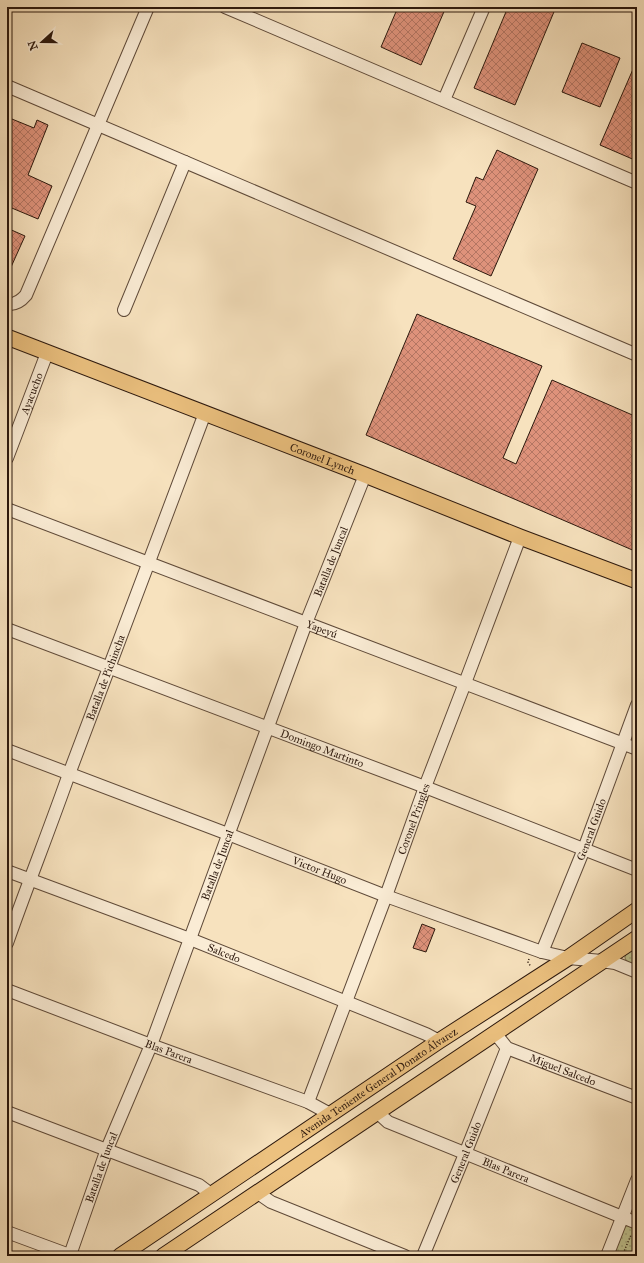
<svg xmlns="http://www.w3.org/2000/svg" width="644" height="1263" font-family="'IM FELL Great Primer',serif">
<defs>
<pattern id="grass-dots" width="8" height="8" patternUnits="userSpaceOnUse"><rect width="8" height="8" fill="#bfc28f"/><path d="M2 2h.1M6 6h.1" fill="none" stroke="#a4a67a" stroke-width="1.8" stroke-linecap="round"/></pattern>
<pattern id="building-cross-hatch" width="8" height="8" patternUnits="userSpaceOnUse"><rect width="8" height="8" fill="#de927b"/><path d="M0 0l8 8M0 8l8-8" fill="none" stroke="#b47663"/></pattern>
</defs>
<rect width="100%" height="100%" fill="#f7e2be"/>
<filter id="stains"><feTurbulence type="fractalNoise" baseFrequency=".005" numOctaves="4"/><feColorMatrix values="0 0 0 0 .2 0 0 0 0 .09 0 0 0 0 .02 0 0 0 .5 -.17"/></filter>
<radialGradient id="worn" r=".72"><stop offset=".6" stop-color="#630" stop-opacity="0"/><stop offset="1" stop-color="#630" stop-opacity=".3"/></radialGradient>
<path fill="url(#grass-dots)" stroke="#766d4e" d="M637,946V967C619,958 623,956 637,946Z
M622,1217L637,1223V1256H607Z"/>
<path fill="url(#building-cross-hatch)" stroke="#2c180d" d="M398,7H446L421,65L381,47Z
M508,7H556L515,105L474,88Z
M582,43L620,58L600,107L562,92Z
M637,60V161L600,145Z
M7,117L34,128L37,120L48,125L28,175L52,186L38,219L7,206Z
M497,150L538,169L491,276L453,259L476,206L466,202L476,177L483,180Z
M7,228L25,236L7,276Z
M417,314L542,366L503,458L516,464L552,380L637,417V552L366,435Z
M422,924L435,929L426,952L413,948Z"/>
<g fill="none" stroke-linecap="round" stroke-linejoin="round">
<g stroke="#5f4a39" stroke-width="14">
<g id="minor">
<path d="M225,7L637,183"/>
<path d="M7,86L637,355"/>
<path d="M444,100L484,7"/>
<path d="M7,304C15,305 21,301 26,295L148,7"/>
<path d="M124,310L185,162"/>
<path id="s1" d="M7,458L47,353"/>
<path id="s2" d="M7,509L637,749"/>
<path id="s3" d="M7,629L425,787L637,870"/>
<path id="s4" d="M7,750L228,834L386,896L542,952L568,958L602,961L615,963L637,972"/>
<path id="s5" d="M7,871L190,939L426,1034L439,1041"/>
<path id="s6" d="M7,943C27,886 49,831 69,774L205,413"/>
<path id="s7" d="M542,952L584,849L637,705"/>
<path id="s8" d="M7,990L151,1045L308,1102L330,1114"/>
<path id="s9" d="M495,1033L507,1048L637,1098"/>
<path id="s10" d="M308,1102L386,896L425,787L465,683L520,537"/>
<path d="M7,1112L199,1185L211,1194"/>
<path id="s11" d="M377,1112L388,1122L637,1223"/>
<path d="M258,1193L271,1202L405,1256"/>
<path d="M7,1232L72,1256"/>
<path id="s12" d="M70,1255L107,1149L151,1045L306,623L365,475"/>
<path id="s13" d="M423,1256L465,1154L507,1048"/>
<path d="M607,1256L637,1180"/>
</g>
</g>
<g stroke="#2c180d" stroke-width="17">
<g id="major">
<path id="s14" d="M7,337L365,475L520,537L637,581"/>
<path id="s15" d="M120,1256L439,1041L568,958L637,910"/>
<path d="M163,1256L637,938"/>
</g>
</g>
<path stroke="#2c180d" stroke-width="1.5" stroke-dasharray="1 2" stroke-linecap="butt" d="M529,959L528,962L531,967
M622,1256L631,1235L637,1237"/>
<use href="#minor" stroke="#faecd5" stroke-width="12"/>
<use href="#major" stroke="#ecc17f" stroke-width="15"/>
</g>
<g text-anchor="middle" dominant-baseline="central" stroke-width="3" stroke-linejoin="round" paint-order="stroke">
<g font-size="11" fill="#2c180d" stroke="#faecd5">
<text stroke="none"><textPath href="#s1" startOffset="69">Ayacucho</textPath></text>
<text stroke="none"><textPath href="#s14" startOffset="338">Coronel Lynch</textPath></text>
<text stroke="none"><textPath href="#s12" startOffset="741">Batalla de Juncal</textPath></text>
<text stroke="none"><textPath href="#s2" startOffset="337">Yapeyú</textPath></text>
<text stroke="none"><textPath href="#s6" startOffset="283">Batalla de Pichincha</textPath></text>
<text stroke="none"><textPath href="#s3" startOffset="337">Domingo Martinto</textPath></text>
<text stroke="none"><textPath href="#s10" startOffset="302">Coronel Pringles</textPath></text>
<text stroke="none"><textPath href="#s7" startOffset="132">General Guido</textPath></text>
<text stroke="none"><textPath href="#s12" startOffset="417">Batalla de Juncal</textPath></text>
<text stroke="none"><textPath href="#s4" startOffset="335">Victor Hugo</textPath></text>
<text stroke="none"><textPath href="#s5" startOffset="232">Salcedo</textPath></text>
<text stroke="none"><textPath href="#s8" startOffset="173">Blas Parera</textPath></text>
<text stroke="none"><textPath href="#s9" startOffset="79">Miguel Salcedo</textPath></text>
<text stroke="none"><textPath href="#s15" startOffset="311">Avenida Teniente General Donato Álvarez</textPath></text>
<text stroke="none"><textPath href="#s13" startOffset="112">General Guido</textPath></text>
<text stroke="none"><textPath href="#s12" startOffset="93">Batalla de Juncal</textPath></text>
<text stroke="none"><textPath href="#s11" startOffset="142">Blas Parera</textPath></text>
</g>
</g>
<rect width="644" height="1263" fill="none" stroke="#f7e2be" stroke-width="24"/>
<rect x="8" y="8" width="628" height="1247" fill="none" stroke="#2c180d" stroke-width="2"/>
<rect x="12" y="12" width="620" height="1239" fill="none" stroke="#2c180d"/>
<g transform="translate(42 42) rotate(249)" stroke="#faecd5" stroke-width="3" paint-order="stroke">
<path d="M0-3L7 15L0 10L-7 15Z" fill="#2c180d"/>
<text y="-6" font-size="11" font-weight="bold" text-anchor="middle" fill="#2c180d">N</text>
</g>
<rect width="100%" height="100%" filter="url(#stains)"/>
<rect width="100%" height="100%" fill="url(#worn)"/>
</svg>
